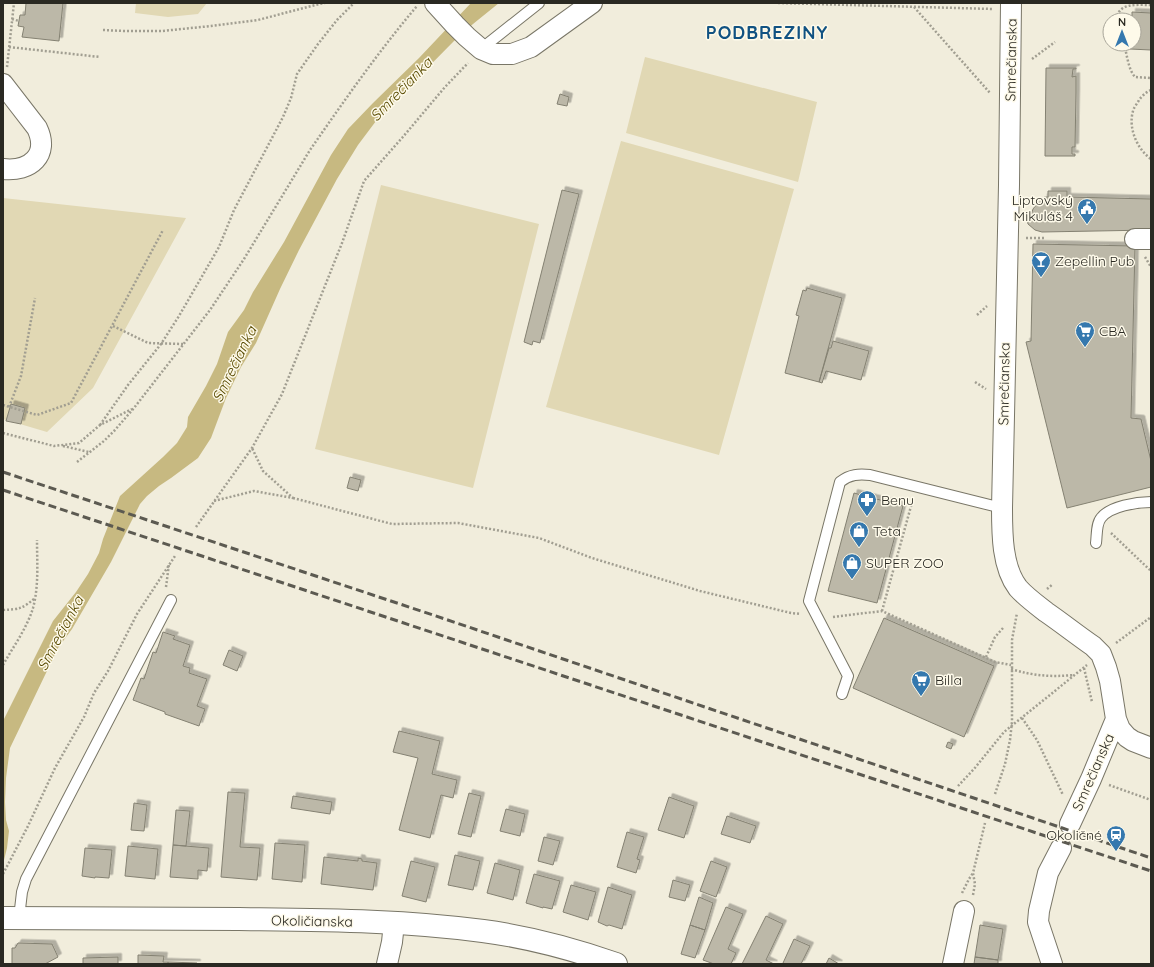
<svg xmlns="http://www.w3.org/2000/svg" width="1154" height="967" font-family="Quicksand,sans-serif">
<defs>
<filter id="shadow"><feDropShadow dx="3.5" dy="-3.5" stdDeviation="0" flood-color="#0004"/></filter>
</defs>
<rect width="100%" height="100%" fill="#f1eddc"/>
<path fill="#e1d8b4" d="M136,3H207L198,14L168,17L135,13Z
M645,57L817,102L798,182L626,133Z
M621,141L794,189L719,455L546,407Z
M381,185L539,224L473,488L315,449Z
M3,198L186,218L93,388L47,432L3,419Z"/>
<path fill="#c7b981" d="M471,3H499L473,24L454,41L379,117L358,145L337,179L299,250L280,289L256,343L241,367L226,398L211,438L198,458L171,478L159,486L147,496L140,504L111,562L72,629L58,648L10,748L6,778L5,802L6,820L9,831L7,848L3,864V721L53,621L76,592L88,574L99,553L103,539L120,496L163,457L177,443L187,427L188,417L206,386L217,364L228,332L244,310L253,292L284,242L331,155L348,129L373,103L419,58Z"/>
<path fill="#bcb8a8" stroke="#848172" filter="url(#shadow)" d="M26,3H63L59,41L22,37L24,27L18,26L20,15H25Z
M1132,12L1151,13V50L1130,49V44H1134V20H1132Z
M1046,68H1076V69H1073L1072,77L1076,76V93L1075,147H1072V154H1075V156H1045Z
M560,94L569,97L567,106L557,104Z
M562,190L579,194L540,343L533,341L532,345L524,342Z
M1048,191H1067V197L1151,199V230L1042,232L1035,230L1028,224L1026,216L1031,215L1033,209L1037,204L1044,202V197H1048Z
M1033,244L1135,246L1131,418L1141,419L1151,461V487L1067,508L1026,342L1031,341Z
M807,288L842,298L819,382L785,373L799,316L796,315L803,290L806,291Z
M833,341L869,351L861,380L826,371L822,383L819,382L829,348H831Z
M11,404L25,408L21,424L6,421Z
M350,477L361,480L358,491L347,488Z
M854,493L903,506L877,603L828,591Z
M884,618L994,666L964,737L853,688Z
M163,632L175,636L173,639L190,645L183,666L190,668L189,673L207,679L197,706L205,709L199,726L165,714V712L133,700L141,678L144,679L153,652L156,653Z
M229,650L243,656L237,671L223,665Z
M399,731L440,741L432,774L457,780L453,798L441,795L430,838L399,830L418,758L393,752Z
M948,742L953,744L951,749L946,747Z
M228,792L245,793L240,847L260,848L257,880L221,877Z
M469,793L481,796L471,837L458,834Z
M293,796L332,802L330,814L291,808Z
M669,797L694,806L684,838L658,830Z
M134,803L147,805L144,831L131,830Z
M506,809L525,814L520,836L500,831Z
M176,810L190,811L186,846L173,845Z
M727,816L756,826L750,843L721,834Z
M627,832L644,837L637,859L640,860L636,873L617,867Z
M544,837L560,841L553,865L538,861Z
M275,843L305,845L302,882L272,879Z
M173,845L209,848L207,871L198,870V879L170,877Z
M128,846L158,849L155,879L125,876Z
M85,848L112,850L109,878L95,877V878L82,876Z
M455,855L480,861L473,890L448,885Z
M324,857L358,861V858L362,859V861L377,863L373,890L321,884Z
M411,861L435,867L426,902L402,896Z
M711,861L727,867L716,897L700,891Z
M495,863L520,870L513,900L487,893Z
M534,874L560,881L552,909L543,907V908L526,903Z
M673,880L690,885L685,901L669,897Z
M571,885L596,892L588,920L563,912Z
M608,887L632,895L622,929L609,925L607,926L598,922Z
M699,897L713,903L705,930L690,925Z
M726,907L743,914L728,949L736,953L731,964H714L703,960Z
M766,916L783,924L766,960L774,964H742Z
M690,925L705,930L695,958L681,954Z
M980,925L1003,929L998,960L975,957Z
M794,939L810,946L801,964H785L783,963Z
M18,943L52,944L58,957L45,964H12V948H15Z
M138,955L164,956L163,962H168V964H138Z
M118,957V964H83V958Z
M975,957L998,960V964H974Z
M829,958L839,964H826Z
M168,962L197,963V964H168Z"/>
<g fill="none" stroke-linecap="round" stroke-linejoin="round">
<g stroke="#797667" stroke-width="12">
<path id="lane" d="M481,49L539,3
M1096,543C1097,536 1096,524 1101,518C1110,506 1137,502 1151,502
M842,694L848,676L809,601L840,482C850,474 859,474 870,475L1002,508
M19,918L22,892L26,879L171,600"/>
</g>
<g stroke="#797667" stroke-width="22">
<path id="street" d="M435,3L455,25L467,37L481,49L493,54H512L531,47L592,3
M1011,3L1009,185L1002,508C1002,534 1002,567 1018,588C1026,597 1037,605 1046,612C1062,623 1077,635 1093,646L1101,654L1106,667L1110,681L1116,719L1120,729L1127,737L1133,741L1151,748
M3,84L37,128C50,155 30,172 3,169
M1135,239H1151
M1070,824L1091,779L1116,719
M387,964L392,942L394,923
M953,964L964,911
M1052,964L1038,922L1039,911L1048,873L1061,848"/>
</g>
<g stroke="#797667" stroke-width="24">
<path id="primary" d="M3,918C82,918 160,919 239,919C320,920 403,920 483,931C528,937 573,949 616,964"/>
</g>
<path stroke="#a19e91" stroke-width="2.5" stroke-dasharray="2 2" stroke-linecap="butt" d="M778,3L993,9
M914,7L990,93
M12,19L19,21
M1117,20C1117,2 1138,5 1151,5
M103,30L124,31H162L211,26L258,20L319,4L325,3
M1124,44C1127,54 1128,69 1135,77L1151,78
M9,47L100,57
M1032,59L1055,42
M7,67L14,3
M1151,90C1146,92 1142,96 1139,100C1137,104 1134,107 1133,111C1128,128 1137,149 1151,159
M1026,238H1046
M1145,257L1151,267
M977,315L987,306
M113,326L148,343L183,344
M975,382L986,389
M3,405L37,415L71,403L163,230
M9,407L21,376L35,298
M100,425L128,385L161,344L179,316L219,247L234,210L283,117L291,98L297,74L318,44L337,20L354,3
M3,433L54,446L79,443L100,425L132,409
M63,446L89,452
M77,462L104,441L115,430L134,408L210,310L244,259L310,150C344,101 378,52 417,6
M293,498L392,524L458,523L539,538L592,558L700,591L791,613L801,614
M214,501L254,491L293,498L263,471L252,448
M196,527L252,448L282,394L342,243L364,181L402,138L445,87L468,63
M1111,533L1151,571
M166,587L169,564
M1047,589L1053,584
M3,610C20,609 22,609 35,598
M882,611L913,499
M833,617L882,611L995,662L1011,665
M1116,643L1151,617
M986,657L995,637L1003,628
M3,665C13,647 27,628 33,608C39,586 37,562 37,540
M1084,668L1092,702
M1011,669C1034,676 1051,677 1074,675
M1022,718L1037,740L1063,795
M1109,785L1151,800
M958,786L974,769L1004,732L1087,665
M995,794L1005,764L1010,740L1012,722V640L1017,613
M3,874L28,826L55,768L84,717L94,693L108,671L137,614L175,556
M962,893L969,879L973,873
M973,895L975,884L973,873L985,823"/>
<use href="#lane" stroke="#fff" stroke-width="10"/>
<use href="#street" stroke="#fff" stroke-width="20"/>
<use href="#primary" stroke="#fff" stroke-width="22"/>
<path stroke="#5c5a51" stroke-width="3" stroke-dasharray="8 4" stroke-linecap="butt" d="M3,472L433,615L1151,858
M3,490L1151,871"/>
</g>
<defs>
<g id="civic-pin" transform="scale(1)"><path d="M0 17L-7.5 6A9.5 9.5 0 1 1 7.5 6Z" fill="#3578ae" stroke="#fefaea"/><path d="M-.6-6.5H3V-4.5H.6V-3L4-1V1h2V6H-6V1h2V-1L-.6-3ZM-1.2 2.5V6h2.4V2.5Z" fill="#fff"/></g>
<g id="bar-pin" transform="scale(1)"><path d="M0 17L-7.5 6A9.5 9.5 0 1 1 7.5 6Z" fill="#3578ae" stroke="#fefaea"/><path d="M-6-5H6L.8 .8V4.5H3.5V6h-7V4.5H-.8V.8Z" fill="#fff"/></g>
<g id="supermarket-pin" transform="scale(1)"><path d="M0 17L-7.5 6A9.5 9.5 0 1 1 7.5 6Z" fill="#3578ae" stroke="#fefaea"/><path d="M-6-5.5h2.5l.6 2H6L4.5 2H-2.5L-4.4-4H-6ZM-1.5 3.2a1.3 1.3 0 1 0 .1 0ZM3 3.2a1.3 1.3 0 1 0 .1 0Z" fill="#fff"/></g>
<g id="pharmacy-pin" transform="scale(1)"><path d="M0 17L-7.5 6A9.5 9.5 0 1 1 7.5 6Z" fill="#3578ae" stroke="#fefaea"/><path d="M-2-6h4v4h4v4h-4v4h-4v-4h-4v-4h4Z" fill="#fff"/></g>
<g id="shop-pin" transform="scale(1)"><path d="M0 17L-7.5 6A9.5 9.5 0 1 1 7.5 6Z" fill="#3578ae" stroke="#fefaea"/><path d="M-5-2.5h2.3a2.7 3.5 0 0 1 5.4 0H5L5.5 6h-11ZM-1.5-2.5h3a1.5 2.3 0 0 0-3 0Z" fill="#fff"/></g>
<g id="station-pin" transform="scale(1)"><path d="M0 17L-7.5 6A9.5 9.5 0 1 1 7.5 6Z" fill="#3578ae" stroke="#fefaea"/><path d="M-3-6H3Q5-6 5-4V2Q5 4 3 4L4.5 6H3L1.5 4h-3L-3 6H-4.5L-3 4Q-5 4-5 2V-4Q-5-6-3-6ZM-3.5-4v3h7v-3ZM-3.5 1v1.5H-2V1ZM2 1v1.5H3.5V1Z" fill="#fff"/></g>
</defs>
<g fill-rule="evenodd">
<use href="#civic-pin" x="1087" y="208"/>
<use href="#bar-pin" x="1041" y="261"/>
<use href="#supermarket-pin" x="1085" y="331"/>
<use href="#pharmacy-pin" x="867" y="500"/>
<use href="#shop-pin" x="859" y="531"/>
<use href="#shop-pin" x="852" y="563"/>
<use href="#supermarket-pin" x="921" y="680"/>
<use href="#station-pin" x="1116" y="835"/>
</g>
<g text-anchor="middle" dominant-baseline="central" stroke-width="3" stroke-linejoin="round" paint-order="stroke">
<g font-size="14" fill="#2a2922" stroke="#fefaea">
<text transform="translate(1011 60) rotate(-89)">Smrečianska</text>
<text transform="translate(1004 384) rotate(-89)">Smrečianska</text>
<text transform="translate(1093 772) rotate(-66)">Smrečianska</text>
<text transform="translate(312 921) rotate(1)">Okoličianska</text>
</g>
<g font-size="14" fill="#2a2922" stroke="#fefaea" text-anchor="start">
<text x="1073" y="200" text-anchor="end">Liptovský<tspan x="1073" dy="16">Mikuláš 4</tspan></text>
<text x="1055" y="261">Zepellin Pub</text>
<text x="1099" y="331">CBA</text>
<text x="881" y="500">Benu</text>
<text x="873" y="531">Teta</text>
<text x="866" y="563">SUPER ZOO</text>
<text x="935" y="680">Billa</text>
<text x="1102" y="835" text-anchor="end">Okoličné</text>
</g>
<g font-size="15" font-style="italic" fill="#584a00" stroke="#fefaea">
<text transform="translate(401 89) rotate(-46)">Smrečianka</text>
<text transform="translate(234 364) rotate(-64)">Smrečianka</text>
<text transform="translate(60 633) rotate(-62)">Smrečianka</text>
</g>
<g font-size="18" font-weight="bold" letter-spacing="1" fill="#115282" stroke="#fefaea">
<text x="767" y="32">PODBREZINY</text>
</g>
</g>
<rect width="1154" height="967" fill="none" stroke="#2a2922" stroke-width="8"/>
<g transform="translate(1122 32)"><circle r="19" fill="#fefaea" stroke="#a9a69a"/>
<path d="M0-3L7 15L0 10L-7 15Z" fill="#3578ae"/>
<text y="-6" font-size="11" font-weight="bold" text-anchor="middle" fill="#2a2922">N</text>
</g>
</svg>
